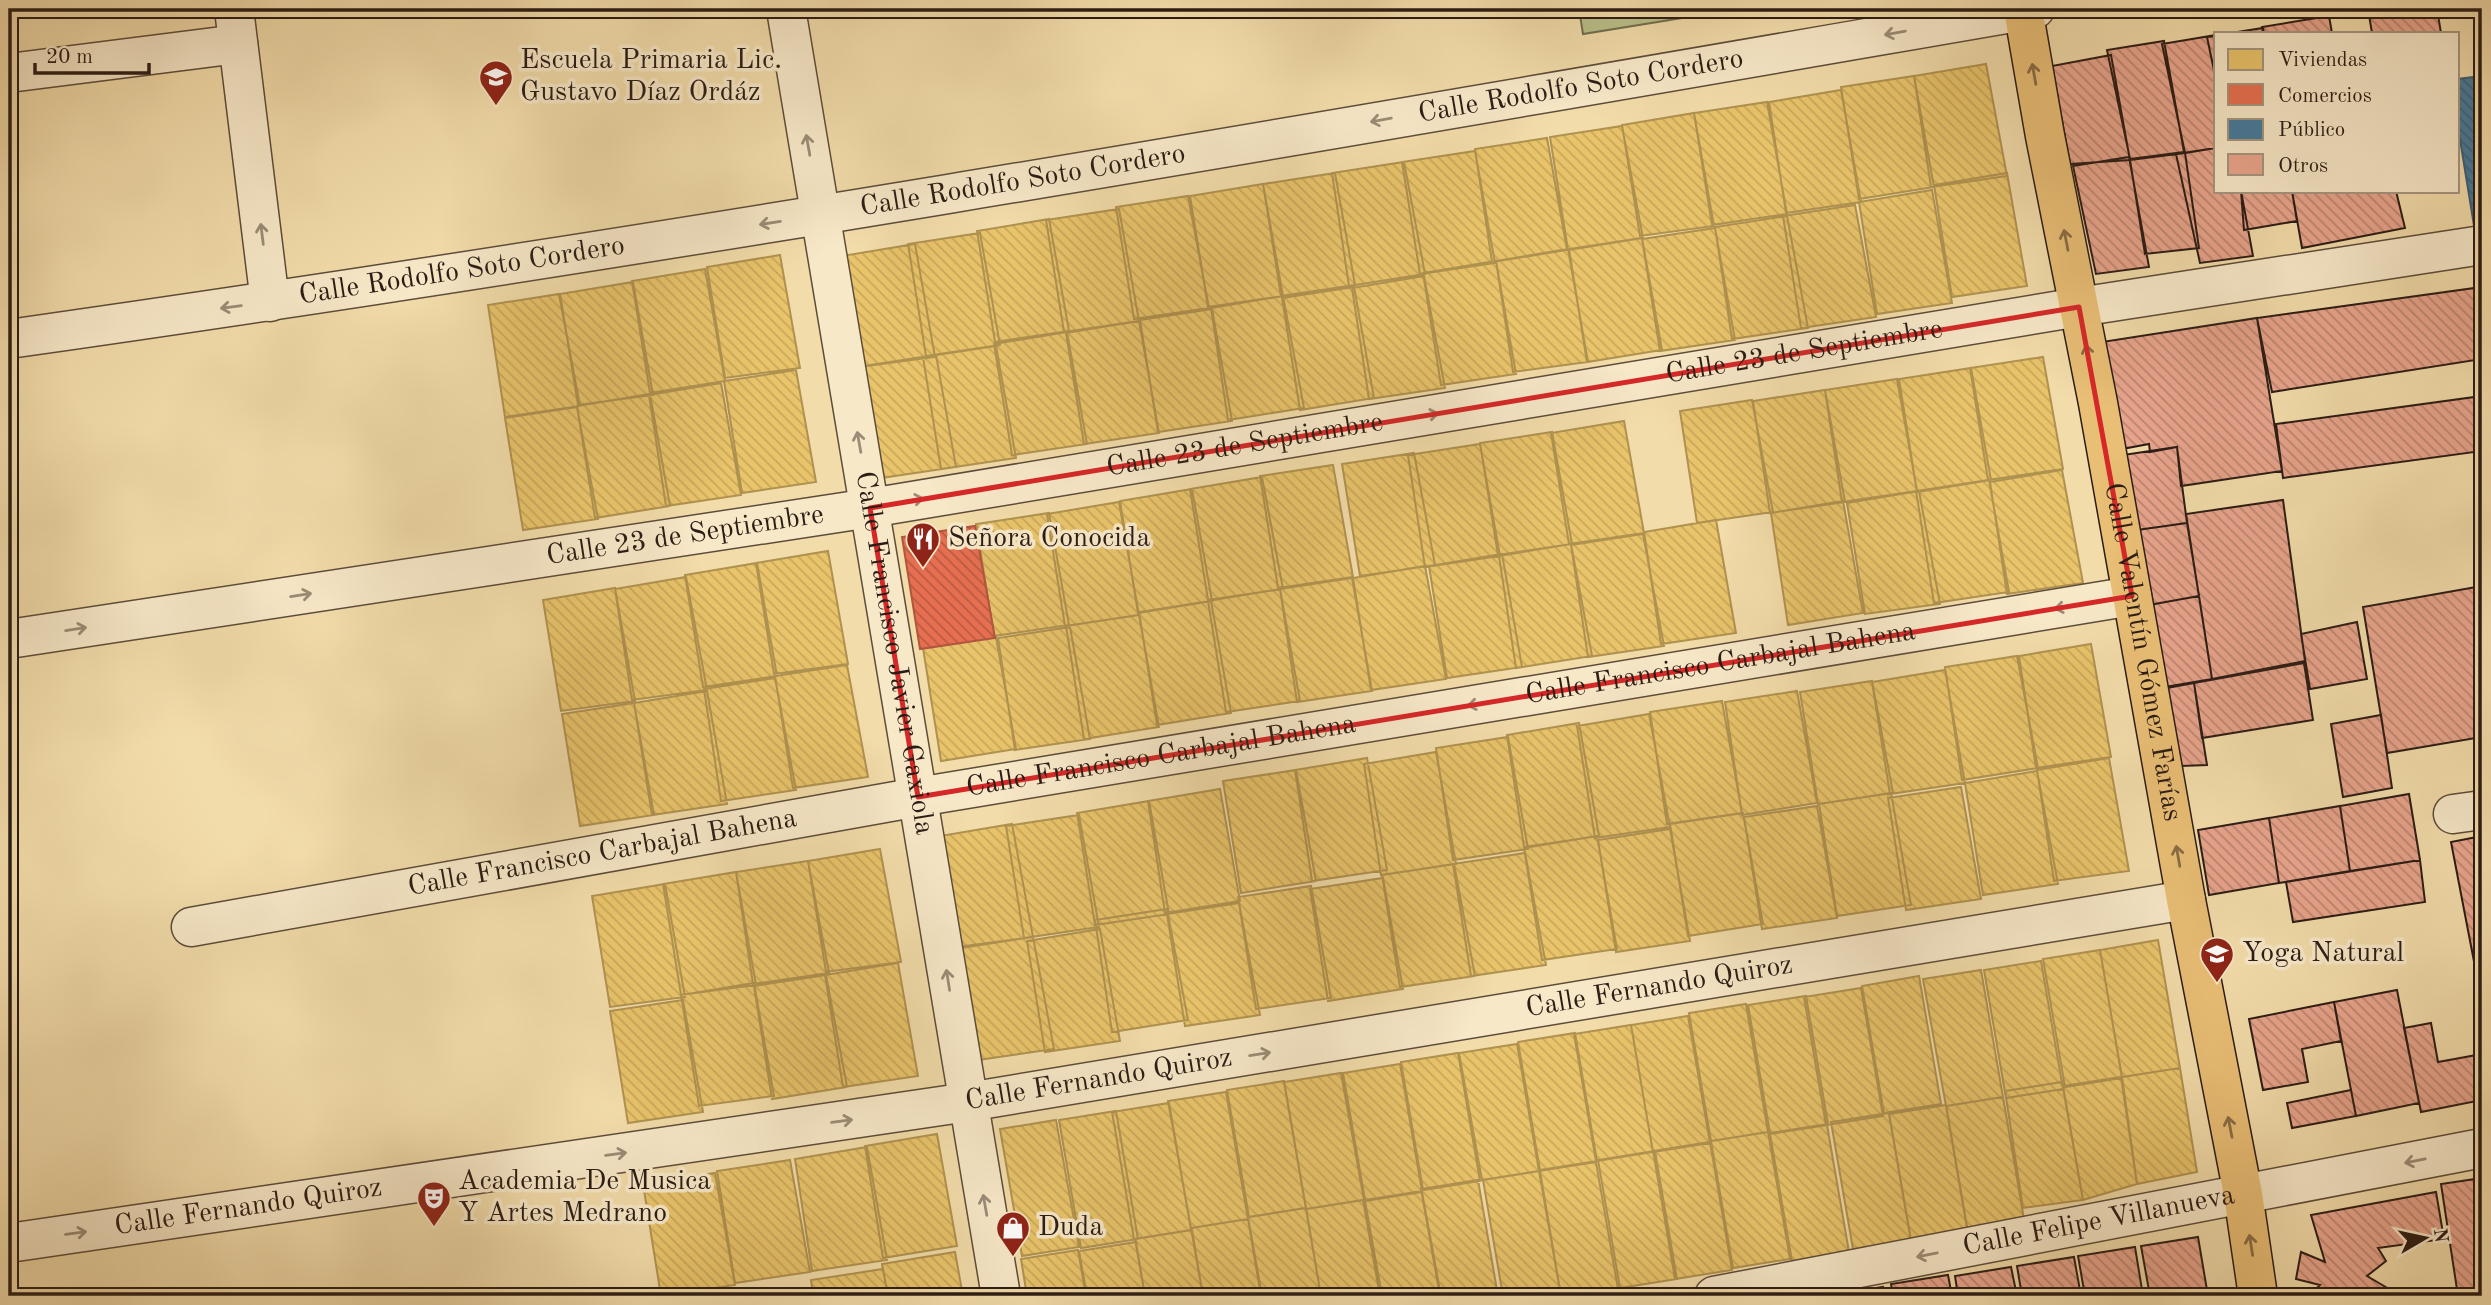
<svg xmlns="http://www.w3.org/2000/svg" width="2491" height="1305" font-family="'Old Standard TT',serif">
<defs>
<pattern id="homes-back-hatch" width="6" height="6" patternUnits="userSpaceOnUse" patternTransform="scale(1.75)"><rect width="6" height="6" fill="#e9c46a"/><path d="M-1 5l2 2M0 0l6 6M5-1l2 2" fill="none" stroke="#c8a85b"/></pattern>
<pattern id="shops-back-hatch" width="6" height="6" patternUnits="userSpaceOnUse" patternTransform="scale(1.75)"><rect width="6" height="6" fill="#e76f51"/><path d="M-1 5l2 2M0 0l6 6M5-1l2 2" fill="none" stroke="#bb5a42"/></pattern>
<pattern id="public-back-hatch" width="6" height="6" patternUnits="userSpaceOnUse" patternTransform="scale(1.75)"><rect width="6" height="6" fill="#457b9d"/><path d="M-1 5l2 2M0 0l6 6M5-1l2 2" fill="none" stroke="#3a647f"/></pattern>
<pattern id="building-back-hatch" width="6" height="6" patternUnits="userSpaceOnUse" patternTransform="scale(1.75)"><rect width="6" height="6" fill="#e8a48c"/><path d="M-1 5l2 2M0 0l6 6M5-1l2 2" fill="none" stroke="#bc8571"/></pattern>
</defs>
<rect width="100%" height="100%" fill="#f2dcaa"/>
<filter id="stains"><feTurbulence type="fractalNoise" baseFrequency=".00286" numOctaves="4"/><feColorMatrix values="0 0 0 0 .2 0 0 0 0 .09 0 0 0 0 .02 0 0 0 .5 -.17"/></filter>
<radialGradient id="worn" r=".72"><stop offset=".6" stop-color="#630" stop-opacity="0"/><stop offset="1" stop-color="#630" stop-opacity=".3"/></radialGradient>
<path fill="#b9c08a" stroke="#726e50" stroke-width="2" d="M1579,9H1726V11L1583,34Z"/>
<path fill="url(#homes-back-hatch)" stroke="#b09250" stroke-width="2" d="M1986,64L2007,176L1931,187L1914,76Z
M1914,76L1934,187L1859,199L1841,87Z
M1841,90L1861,202L1786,213L1769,102Z
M1767,102L1787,214L1712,225L1694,113Z
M1694,113L1714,226L1640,236L1622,125Z
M1622,126L1643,238L1568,250L1550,137Z
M1547,138L1567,250L1492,262L1475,149Z
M1475,151L1495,263L1420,274L1402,162Z
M1404,162L1425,274L1349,286L1332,173Z
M1335,173L1355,285L1281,296L1263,184Z
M2007,173L2027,286L1952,297L1934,185Z
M1263,184L1283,296L1208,307L1190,196Z
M1932,190L1952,303L1877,314L1859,202Z
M1188,196L1209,308L1134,319L1116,207Z
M1855,205L1876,317L1801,328L1783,216Z
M1119,209L1139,321L1064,332L1046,220Z
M1787,216L1808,328L1732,339L1715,227Z
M1049,219L1069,331L995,342L977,231Z
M1715,228L1735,340L1660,351L1642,239Z
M980,233L1000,345L926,356L908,244Z
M1642,238L1662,350L1587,362L1569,249Z
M915,244L935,357L860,367L842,256Z
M1568,249L1588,362L1513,372L1496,261Z
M780,255L800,368L725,378L707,267Z
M1496,261L1516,374L1441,385L1423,273Z
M705,269L725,381L650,393L632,281Z
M1424,276L1445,388L1369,399L1352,288Z
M633,282L653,395L578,405L560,294Z
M1354,287L1374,398L1300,410L1282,298Z
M559,294L580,406L505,417L488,305Z
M1283,296L1304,408L1228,420L1211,308Z
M1212,309L1232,421L1158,432L1140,320Z
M1139,321L1159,433L1084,444L1066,333Z
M1067,332L1087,444L1012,455L994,344Z
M996,346L1016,458L941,469L923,357Z
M936,355L956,467L881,478L863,366Z
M2043,357L2063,469L1988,480L1970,368Z
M1971,368L1991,480L1917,492L1899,379Z
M796,370L816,482L742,493L724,381Z
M1897,379L1917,491L1842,502L1825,390Z
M721,383L741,495L666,506L649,395Z
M1825,390L1845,502L1770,513L1753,401Z
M650,394L670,506L595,518L577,406Z
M1752,400L1773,512L1697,523L1680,411Z
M577,407L598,519L523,530L505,418Z
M1624,421L1644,533L1569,544L1551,433Z
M1552,432L1572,544L1498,555L1480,443Z
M1480,444L1500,556L1425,567L1408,455Z
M1414,453L1435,565L1360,576L1342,464Z
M1333,465L1353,577L1278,588L1260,476Z
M2062,470L2083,583L2007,594L1990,482Z
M1262,477L1283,589L1208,600L1190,489Z
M1989,480L2009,592L1934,603L1916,491Z
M1192,489L1212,601L1138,613L1120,501Z
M1919,491L1940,604L1865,614L1847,503Z
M1843,501L1863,613L1788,625L1771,513Z
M1119,502L1139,615L1065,626L1047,514Z
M1049,513L1069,625L994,636L976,524Z
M1716,520L1736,633L1661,644L1644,532Z
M1643,534L1664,646L1588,657L1571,545Z
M1571,544L1592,656L1516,668L1499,556Z
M828,551L848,664L774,674L756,563Z
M1502,554L1522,667L1447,678L1429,566Z
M757,563L777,676L703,687L685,575Z
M1425,566L1446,679L1371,690L1353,578Z
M686,577L707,690L632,700L615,589Z
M1352,578L1372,691L1297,702L1280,589Z
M615,588L635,701L561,711L543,600Z
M1280,589L1300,701L1226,712L1208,601Z
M1211,601L1231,713L1157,725L1139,612Z
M1139,615L1159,727L1084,739L1066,626Z
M1070,627L1090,739L1015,750L998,638Z
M996,637L1016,749L941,761L923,648Z
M2091,644L2111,757L2036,768L2019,656Z
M2017,656L2038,768L1962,780L1945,667Z
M847,665L868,777L793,788L775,676Z
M1945,670L1965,783L1890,794L1872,682Z
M775,678L796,790L721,801L704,689Z
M1872,681L1893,793L1818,804L1800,692Z
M707,691L727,804L652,815L634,703Z
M1797,691L1817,803L1742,815L1725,702Z
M1722,701L1742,813L1667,824L1650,712Z
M634,703L654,815L580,826L562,714Z
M1649,714L1670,827L1595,838L1577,726Z
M1579,723L1599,836L1524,847L1507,735Z
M1508,737L1528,849L1453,860L1436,748Z
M1436,752L1456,864L1381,875L1364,764Z
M1367,758L1387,870L1312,881L1295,770Z
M2109,758L2129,871L2054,881L2037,770Z
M1296,770L1316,881L1241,893L1223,781Z
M2037,771L2058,884L1983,895L1965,783Z
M1961,787L1981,899L1906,910L1888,798Z
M1220,789L1240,901L1165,913L1148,801Z
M1891,793L1911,905L1837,916L1819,804Z
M1149,801L1169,914L1095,925L1077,813Z
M1817,806L1837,918L1762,929L1744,817Z
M1743,813L1763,924L1688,936L1670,824Z
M1079,815L1099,927L1024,938L1006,826Z
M1012,824L1033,937L957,947L940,836Z
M1670,829L1690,941L1616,952L1598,840Z
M1597,836L1617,949L1542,960L1524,848Z
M880,849L901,962L826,972L808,861Z
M1525,853L1546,965L1471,976L1453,864Z
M808,861L829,973L753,984L736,872Z
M1454,864L1475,976L1400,987L1382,875Z
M736,872L756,985L681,995L663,884Z
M1383,878L1403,989L1328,1001L1310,889Z
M665,884L685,997L610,1007L592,896Z
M1311,886L1331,998L1256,1009L1238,897Z
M1239,903L1260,1015L1185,1026L1167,914Z
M1167,909L1188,1020L1112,1032L1095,920Z
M1100,929L1120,1041L1045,1052L1027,941Z
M1033,937L1054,1049L978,1060L961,948Z
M2158,940L2180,1068L2122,1077L2100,950Z
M2100,950L2122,1078L2065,1087L2043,959Z
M2041,961L2063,1089L2006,1098L1984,970Z
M898,963L918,1076L843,1087L825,975Z
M1981,970L2003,1097L1946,1106L1923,979Z
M826,975L847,1087L772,1099L754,986Z
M1919,976L1941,1104L1884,1113L1862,986Z
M754,983L774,1096L699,1106L681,995Z
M1861,988L1883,1116L1826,1125L1804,997Z
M1806,996L1828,1124L1770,1133L1748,1005Z
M683,1000L703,1112L628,1123L610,1011Z
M1746,1004L1768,1132L1711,1141L1689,1013Z
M1688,1016L1710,1143L1653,1152L1631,1025Z
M1631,1025L1653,1152L1596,1161L1574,1034Z
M1575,1033L1597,1161L1540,1170L1518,1042Z
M1517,1044L1539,1171L1482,1180L1459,1053Z
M1458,1053L1480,1181L1423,1190L1401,1062Z
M1400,1064L1422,1191L1365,1200L1343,1073Z
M2180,1068L2197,1172L2137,1184L2122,1077Z
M1341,1073L1364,1200L1306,1209L1284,1082Z
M2121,1077L2137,1184L2083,1200L2063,1086Z
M1284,1081L1306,1208L1249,1217L1227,1090Z
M2062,1082L2083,1200L2023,1208L2005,1091Z
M1226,1092L1248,1219L1191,1228L1168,1101Z
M2003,1097L2025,1225L1968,1234L1946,1106Z
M1169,1103L1191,1230L1134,1239L1112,1112Z
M1946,1105L1968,1232L1911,1241L1889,1114Z
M1116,1111L1138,1239L1081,1248L1059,1120Z
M1889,1113L1911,1240L1853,1249L1831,1122Z
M1056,1120L1079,1247L1022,1256L1000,1129Z
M1827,1125L1849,1252L1792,1261L1770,1134Z
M1768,1132L1790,1259L1733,1268L1711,1141Z
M937,1134L957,1246L883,1258L865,1146Z
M1710,1142L1732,1270L1675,1279L1653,1151Z
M867,1147L887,1260L812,1271L795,1159Z
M1655,1151L1677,1279L1620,1288L1598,1160Z
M790,1160L810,1272L735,1283L717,1171Z
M1596,1162L1618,1289L1561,1296L1539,1171Z
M1540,1171L1561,1296H1503L1483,1180Z
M715,1173L735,1285L661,1296L643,1184Z
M1478,1180L1498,1296H1440L1421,1189Z
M1422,1192L1441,1296H1382L1365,1201Z
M1363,1200L1380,1296H1321L1306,1209Z
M1306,1208L1321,1296H1262L1248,1217Z
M1248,1219L1261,1296H1203L1191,1228Z
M1192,1230L1203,1296H1145L1135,1239Z
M1136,1242L1145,1296H1087L1079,1251Z
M1078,1250L1086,1296H1027L1021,1259Z
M955,1252L963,1296H888L882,1264Z
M883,1269L888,1296H813L811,1280Z"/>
<path fill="url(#shops-back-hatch)" stroke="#af563f" stroke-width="2" d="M975,526L995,638L920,649L902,537Z"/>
<path fill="url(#public-back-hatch)" stroke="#3d5e74" stroke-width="2" d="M2482,76V237L2476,238L2458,127V79Z"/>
<path fill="url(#building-back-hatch)" stroke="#2b1c15" stroke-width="2" d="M2368,9H2437L2441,33H2372Z
M2329,16L2332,33H2263L2262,27Z
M2263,28L2264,33H2231Z
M2216,35V148L2185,153L2162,44Z
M2216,36V80L2207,37Z
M2164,41L2184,152L2130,159L2107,50Z
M2111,55L2130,160L2070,164L2052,66Z
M2216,148V191H2241L2253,256L2200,263L2176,154Z
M2185,153L2199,248L2145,254L2130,160Z
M2129,157L2149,267L2096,274L2073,166Z
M2241,191H2292L2297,221L2244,230Z
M2292,191H2396L2405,228L2302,248Z
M2482,287V359L2272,392L2257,318Z
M2257,318L2282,471L2181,486L2177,447L2150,452L2149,444L2122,449L2102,342Z
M2482,396V451L2283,478L2276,424Z
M2177,447L2187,523L2137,530L2123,455Z
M2283,500L2305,661L2212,679L2186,514Z
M2187,523L2199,596L2149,605L2137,530Z
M2482,586V737L2387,753L2363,607Z
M2199,596L2212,679L2165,687L2149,605Z
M2357,622L2367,679L2310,689L2301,634Z
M2304,663L2313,720L2202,738L2194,683Z
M2194,683L2207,765L2181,766L2167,688Z
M2381,715L2392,788L2343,797L2331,724Z
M2409,794L2420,860L2350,871L2340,806Z
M2340,806L2350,871L2279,883L2269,818Z
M2269,818L2279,883L2209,895L2198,830Z
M2482,836V1003L2451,842Z
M2420,860L2425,902L2293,922L2286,882Z
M2397,990L2419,1103L2356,1116L2334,1002Z
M2334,1002L2341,1041L2302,1049L2308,1082L2263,1090L2249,1019Z
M2431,1023L2438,1062L2482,1054V1100L2421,1112L2404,1028Z
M2351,1090L2356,1116L2292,1128L2287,1103Z
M2482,1178V1296H2458L2441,1184Z
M2436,1192L2444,1239L2378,1248L2386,1261L2367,1276L2389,1289L2384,1296H2308L2320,1285L2296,1279L2301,1252L2325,1262L2311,1215Z
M2198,1237L2208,1296H2150L2141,1246Z
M2135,1247L2143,1296H2085L2078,1256Z
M2074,1257L2081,1296H2022L2017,1266Z
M2011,1267L2017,1296H1958L1955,1276Z
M1948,1275L1952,1296H1893L1891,1284Z
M1883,1287L1885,1296H1826Z"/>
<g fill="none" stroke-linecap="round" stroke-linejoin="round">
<g stroke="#5d4c3a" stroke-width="41">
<g id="minor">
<path d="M234,9L270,302"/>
<path id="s1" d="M786,9L1001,1296"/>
<path d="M9,73L238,44"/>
<path id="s2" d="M9,339C686,243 1361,125 2035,9"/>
<path id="s3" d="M9,639L870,508L2079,307L2482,245"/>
<path d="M2453,814L2482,810"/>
<path id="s4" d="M191,927L918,797L2132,596"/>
<path id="s5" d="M9,1243L968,1102L2186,900"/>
<path id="s6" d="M1714,1296L2482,1148"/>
</g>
</g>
<g stroke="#2b1c15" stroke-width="41">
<g id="major">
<path id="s7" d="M2023,9L2045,136L2098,403L2186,900L2243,1194L2258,1296"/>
</g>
</g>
<use href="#minor" stroke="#f7e8c8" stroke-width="38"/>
<use href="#major" stroke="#e9be75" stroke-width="38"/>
</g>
<defs><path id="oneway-shaft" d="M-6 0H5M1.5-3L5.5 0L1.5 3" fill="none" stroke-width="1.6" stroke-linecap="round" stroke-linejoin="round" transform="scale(1.75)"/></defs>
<g stroke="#9b8c77">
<use href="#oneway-shaft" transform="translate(1895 33) rotate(170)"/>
<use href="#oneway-shaft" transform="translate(1381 120) rotate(170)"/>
<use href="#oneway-shaft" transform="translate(808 145) rotate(-100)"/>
<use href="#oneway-shaft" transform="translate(770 223) rotate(171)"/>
<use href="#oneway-shaft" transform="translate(262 234) rotate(-97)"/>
<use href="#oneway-shaft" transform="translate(231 307) rotate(172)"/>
<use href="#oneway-shaft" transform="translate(1428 415) rotate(-9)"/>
<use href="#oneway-shaft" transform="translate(859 442) rotate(-100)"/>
<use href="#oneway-shaft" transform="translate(913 500) rotate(-9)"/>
<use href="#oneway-shaft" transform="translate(301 595) rotate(-9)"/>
<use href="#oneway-shaft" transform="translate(2065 607) rotate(171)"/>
<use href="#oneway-shaft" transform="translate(76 629) rotate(-9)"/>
<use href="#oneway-shaft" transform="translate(1478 704) rotate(171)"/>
<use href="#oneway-shaft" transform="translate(948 980) rotate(-99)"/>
<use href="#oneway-shaft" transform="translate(1260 1054) rotate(-9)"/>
<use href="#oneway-shaft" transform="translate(842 1121) rotate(-8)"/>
<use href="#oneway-shaft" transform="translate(616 1154) rotate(-8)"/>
<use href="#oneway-shaft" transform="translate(2415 1161) rotate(169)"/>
<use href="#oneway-shaft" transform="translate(985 1205) rotate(-100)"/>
<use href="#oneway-shaft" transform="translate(76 1233) rotate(-8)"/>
<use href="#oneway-shaft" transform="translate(1927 1255) rotate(169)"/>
</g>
<g stroke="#8a6d45">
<use href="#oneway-shaft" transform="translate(2034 74) rotate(-100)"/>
<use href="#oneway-shaft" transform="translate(2066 240) rotate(-101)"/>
<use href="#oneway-shaft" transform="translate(2088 355) rotate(-101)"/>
<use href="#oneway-shaft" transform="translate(2178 856) rotate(-100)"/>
<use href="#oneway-shaft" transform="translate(2230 1127) rotate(-101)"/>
<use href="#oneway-shaft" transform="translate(2251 1245) rotate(-99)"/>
</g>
<path fill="none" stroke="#d62828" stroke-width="5" stroke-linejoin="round" d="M2079,307L2132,596L918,797L870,508Z"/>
<defs>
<g id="school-pin" transform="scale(1.75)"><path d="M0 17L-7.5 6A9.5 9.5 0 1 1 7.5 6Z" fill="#8f2418" stroke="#f7e8c8"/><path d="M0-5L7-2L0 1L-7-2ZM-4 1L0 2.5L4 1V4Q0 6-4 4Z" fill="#fff"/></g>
<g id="restaurant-pin" transform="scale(1.75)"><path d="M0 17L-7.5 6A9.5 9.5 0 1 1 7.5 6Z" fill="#8f2418" stroke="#f7e8c8"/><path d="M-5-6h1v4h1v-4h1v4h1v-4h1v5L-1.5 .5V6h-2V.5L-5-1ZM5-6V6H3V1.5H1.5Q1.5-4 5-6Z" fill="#fff"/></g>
<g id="theatre-pin" transform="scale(1.75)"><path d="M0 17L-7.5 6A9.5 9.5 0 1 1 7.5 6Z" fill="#8f2418" stroke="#f7e8c8"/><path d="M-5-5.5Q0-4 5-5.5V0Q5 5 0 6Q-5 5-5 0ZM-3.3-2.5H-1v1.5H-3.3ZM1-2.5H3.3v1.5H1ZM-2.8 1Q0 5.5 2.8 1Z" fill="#fff"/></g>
<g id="shop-pin" transform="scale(1.75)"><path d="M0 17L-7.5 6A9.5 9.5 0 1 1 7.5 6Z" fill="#8f2418" stroke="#f7e8c8"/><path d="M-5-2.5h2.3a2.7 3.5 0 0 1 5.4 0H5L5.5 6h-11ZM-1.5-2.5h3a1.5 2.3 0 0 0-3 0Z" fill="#fff"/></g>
</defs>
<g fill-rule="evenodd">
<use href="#school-pin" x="496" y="77"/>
<use href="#restaurant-pin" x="923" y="539"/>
<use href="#school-pin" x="2217" y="954"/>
<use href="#theatre-pin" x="434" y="1198"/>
<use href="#shop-pin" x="1013" y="1228"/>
</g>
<g text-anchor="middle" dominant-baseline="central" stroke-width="7" stroke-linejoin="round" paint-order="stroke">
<g font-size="28" fill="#2b1c15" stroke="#f7e8c8" text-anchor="start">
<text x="520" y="61">Escuela Primaria Lic.<tspan x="520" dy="32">Gustavo Díaz Ordáz</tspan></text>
<text x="948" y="539">Señora Conocida</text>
<text x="2242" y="954">Yoga Natural</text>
<text x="458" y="1182">Academia De Musica<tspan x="458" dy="32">Y Artes Medrano</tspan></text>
<text x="1038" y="1228">Duda</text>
</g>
<g font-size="28" fill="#2b1c15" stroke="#f7e8c8">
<text stroke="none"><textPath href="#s2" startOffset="1592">Calle Rodolfo Soto Cordero</textPath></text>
<text stroke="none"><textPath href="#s2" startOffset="1026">Calle Rodolfo Soto Cordero</textPath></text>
<text stroke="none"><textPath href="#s2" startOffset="458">Calle Rodolfo Soto Cordero</textPath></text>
<text stroke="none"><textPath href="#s3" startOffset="1818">Calle 23 de Septiembre</textPath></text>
<text stroke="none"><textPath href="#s3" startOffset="1251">Calle 23 de Septiembre</textPath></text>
<text stroke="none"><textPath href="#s3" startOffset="684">Calle 23 de Septiembre</textPath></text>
<text stroke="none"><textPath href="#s1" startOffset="653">Calle Francisco Javier Gaxiola</textPath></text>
<text stroke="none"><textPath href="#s7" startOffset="654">Calle Valentín Gómez Farías</textPath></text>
<text stroke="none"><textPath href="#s4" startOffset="1552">Calle Francisco Carbajal Bahena</textPath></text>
<text stroke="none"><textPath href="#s4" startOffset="985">Calle Francisco Carbajal Bahena</textPath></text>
<text stroke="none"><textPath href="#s4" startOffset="418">Calle Francisco Carbajal Bahena</textPath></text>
<text stroke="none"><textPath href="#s5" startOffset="1670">Calle Fernando Quiroz</textPath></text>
<text stroke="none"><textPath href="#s5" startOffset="1102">Calle Fernando Quiroz</textPath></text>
<text stroke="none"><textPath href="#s5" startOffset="242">Calle Fernando Quiroz</textPath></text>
<text stroke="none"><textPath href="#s6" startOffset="392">Calle Felipe Villanueva</textPath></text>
</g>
</g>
<rect width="2491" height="1305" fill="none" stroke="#f2dcaa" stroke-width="35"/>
<rect x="10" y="10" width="2470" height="1284" fill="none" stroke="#2b1c15" stroke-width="3.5"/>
<rect x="18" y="18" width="2456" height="1270" fill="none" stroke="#2b1c15" stroke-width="2"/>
<rect x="2214" y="32" width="245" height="161" fill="#f7e8c8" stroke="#a59680" stroke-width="2"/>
<rect x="2228" y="49" width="35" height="21" fill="#e9c46a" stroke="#a59680" stroke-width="2"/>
<text x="2278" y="66" font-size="21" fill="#2b1c15">Viviendas</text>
<rect x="2228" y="84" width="35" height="21" fill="#e76f51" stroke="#a59680" stroke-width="2"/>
<text x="2278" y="102" font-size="21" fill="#2b1c15">Comercios</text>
<rect x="2228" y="119" width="35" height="21" fill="#457b9d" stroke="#a59680" stroke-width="2"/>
<text x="2278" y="136" font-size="21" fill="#2b1c15">Público</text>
<rect x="2228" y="154" width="35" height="21" fill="#e8a48c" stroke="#a59680" stroke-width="2"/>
<text x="2278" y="172" font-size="21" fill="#2b1c15">Otros</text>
<g transform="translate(2425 1238) rotate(81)" stroke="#f7e8c8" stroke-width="5" paint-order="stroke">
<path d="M0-5L12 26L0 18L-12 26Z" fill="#2b1c15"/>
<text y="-10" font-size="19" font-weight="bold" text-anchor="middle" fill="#2b1c15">N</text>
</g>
<path d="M35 63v10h114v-10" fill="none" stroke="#2b1c15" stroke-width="3.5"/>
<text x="46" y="63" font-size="21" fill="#2b1c15" stroke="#f7e8c8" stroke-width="5" paint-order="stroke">20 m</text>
<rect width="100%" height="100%" filter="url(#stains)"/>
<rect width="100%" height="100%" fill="url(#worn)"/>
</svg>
